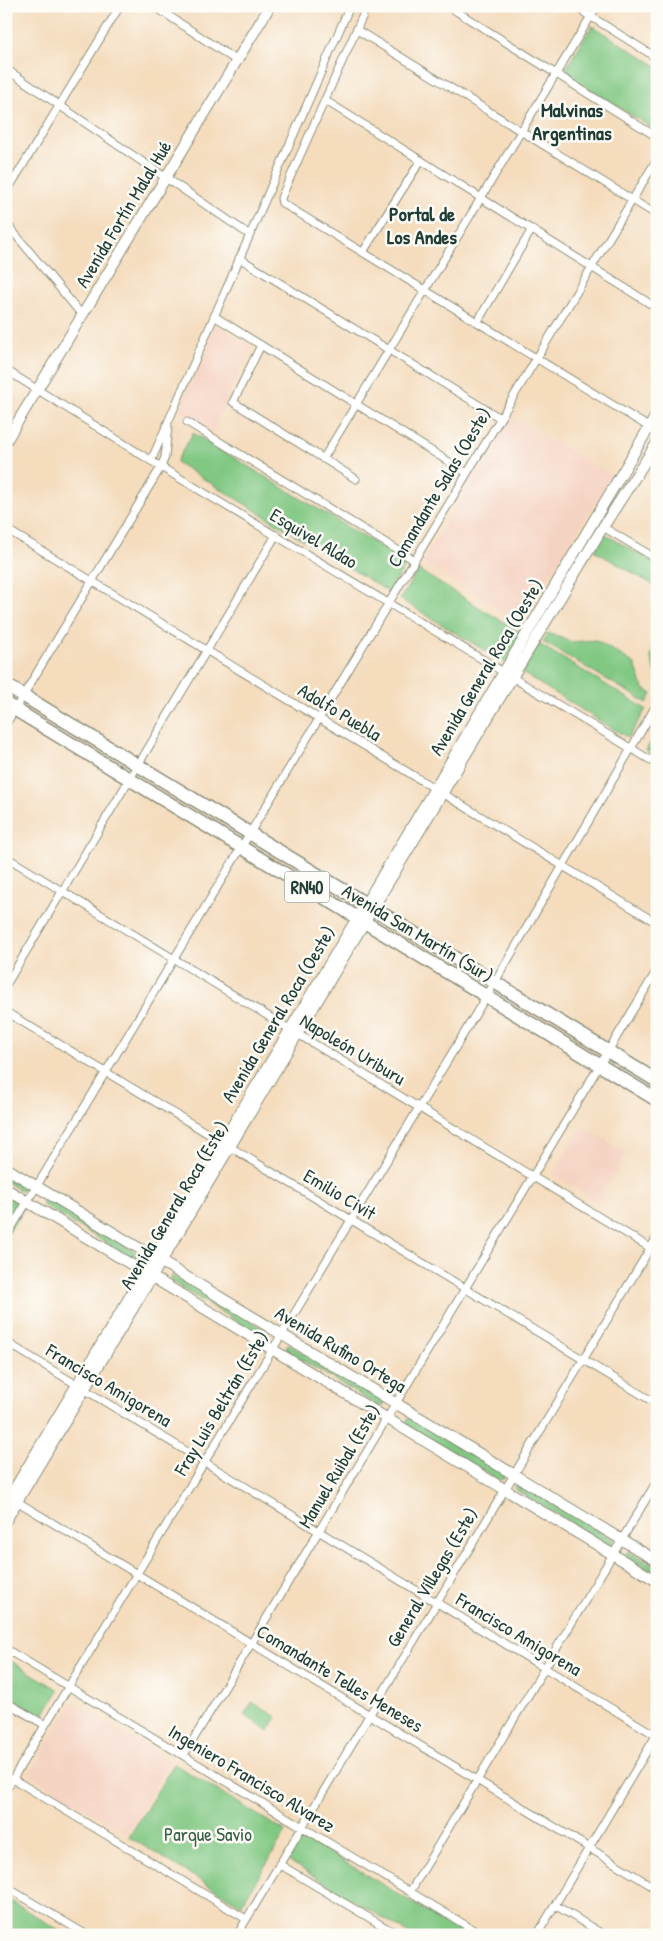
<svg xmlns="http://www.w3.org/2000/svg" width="663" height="1941" font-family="'Patrick Hand',sans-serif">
<rect width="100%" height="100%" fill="#fdfcf7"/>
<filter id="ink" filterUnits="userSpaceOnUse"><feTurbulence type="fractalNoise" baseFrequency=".02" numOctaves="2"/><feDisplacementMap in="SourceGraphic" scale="10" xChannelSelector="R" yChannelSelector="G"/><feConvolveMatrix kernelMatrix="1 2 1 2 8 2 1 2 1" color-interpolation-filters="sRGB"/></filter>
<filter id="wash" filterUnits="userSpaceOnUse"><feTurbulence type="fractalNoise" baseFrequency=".0096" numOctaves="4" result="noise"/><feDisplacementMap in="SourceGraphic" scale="20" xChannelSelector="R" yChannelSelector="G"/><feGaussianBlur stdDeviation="1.12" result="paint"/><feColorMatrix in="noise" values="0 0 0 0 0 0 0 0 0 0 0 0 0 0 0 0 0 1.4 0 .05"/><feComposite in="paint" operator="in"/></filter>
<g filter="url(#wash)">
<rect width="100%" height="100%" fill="#f4dcbd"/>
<path fill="#f5d3c2" d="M216,324L251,346L212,431L181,413L180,408Z
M510,417L612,475L521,622L422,562Z
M582,1126L627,1153L598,1202L553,1175Z
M73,1702L171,1761L127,1834L29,1774Z"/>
<path fill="#81c883" stroke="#50825c" d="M592,26L657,66V131L563,73Z
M193,433L407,563L389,592L176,462Z
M605,534L657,565V587L595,551Z
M418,570L523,634L505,663L400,599Z
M548,633L572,642L596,640L635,664L643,688L652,694L647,703L543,642Z
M657,633V677L651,658Z
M539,644L646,709L628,738L522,673Z
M657,732V757L646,750Z
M6,1173L26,1185L27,1190L22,1191L6,1182Z
M6,1189L27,1202L6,1237Z
M45,1198L139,1254L140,1259L135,1260L43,1205L42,1202Z
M173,1276L268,1331L269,1337L264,1338L172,1282L171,1277Z
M288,1344L383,1400L384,1405L378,1406L287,1351L286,1346Z
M409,1418L503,1474L504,1479L499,1480L407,1425L406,1422Z
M517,1483L612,1539L613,1544L608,1545L516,1490L514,1488Z
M628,1551L657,1567V1575L627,1557L625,1555Z
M6,1658L59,1690L41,1719L6,1697Z
M252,1702L277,1717L268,1731L244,1715Z
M174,1764L286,1832L241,1905L129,1837Z
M302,1836L466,1935H411L287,1860Z
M6,1898L67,1935H6Z"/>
</g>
<g filter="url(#ink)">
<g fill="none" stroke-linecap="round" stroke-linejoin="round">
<g stroke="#8a8c78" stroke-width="9">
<path id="street" d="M154,6L237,61
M367,6L281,198L282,203L657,432
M448,6L657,137
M574,6L657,58
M357,30L657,215
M6,69L250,235
M326,101L657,308
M6,193L120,6
M6,223L82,315
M363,252L421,160
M239,258L500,418
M214,316L467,473
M478,321L532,229
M261,345L233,402L356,479
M6,370L161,467L657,764
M187,422L414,560
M323,459L597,6
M151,461L350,6
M603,527L657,559
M6,529L657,923
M6,724L161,467L165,457L168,426
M6,857L657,1252
M6,985L276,535
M6,1012L657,1404
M6,1237L657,159
M6,1342L657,1736
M13,1499L657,1889
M6,1649L482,1935
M6,1702L45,1725
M184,1755L657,970
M13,1779L246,1919
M6,1790L495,982L657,704
M279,1864L398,1935
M6,1887L87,1935
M410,1892L657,1481
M555,1905L604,1935
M237,1935L657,1237
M537,1935L657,1734"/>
</g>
<g stroke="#8a8c78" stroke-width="12">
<path id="secondary" d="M6,441L270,6
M6,1168L657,1561
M6,1189L657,1581
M6,1503L435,788L657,414
M6,1520L373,908L603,527L657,443"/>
</g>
<g stroke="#8a8c78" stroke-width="15">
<path id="highway" d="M6,685L657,1081
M6,704L657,1100"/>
</g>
<use href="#street" stroke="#fff" stroke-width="7"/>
<use href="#secondary" stroke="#fff" stroke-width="10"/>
<use href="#highway" stroke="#fff" stroke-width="12"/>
</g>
</g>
<g text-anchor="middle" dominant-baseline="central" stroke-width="5" stroke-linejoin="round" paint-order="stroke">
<rect fill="#fdfcf7" stroke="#62766e" stroke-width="1" x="284.5" y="871.5" width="45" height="31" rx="4"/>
<g font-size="18" font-weight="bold" fill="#1f3d34">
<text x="307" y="887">RN40</text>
</g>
<g font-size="19" fill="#1f3d34" stroke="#fdfcf7">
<text transform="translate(123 214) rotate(-59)">Avenida Fortín Malal Hué</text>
<text transform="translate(439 487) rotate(-59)">Comandante Salas (Oeste)</text>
<text transform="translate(314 538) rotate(31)">Esquivel Aldao</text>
<text transform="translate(486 667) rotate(-59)">Avenida General Roca (Oeste)</text>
<text transform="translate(340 712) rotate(31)">Adolfo Puebla</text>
<text transform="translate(418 933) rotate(31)">Avenida San Martín (Sur)</text>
<text transform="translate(278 1014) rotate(-59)">Avenida General Roca (Oeste)</text>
<text transform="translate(353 1049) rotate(31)">Napoleón Uriburu</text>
<text transform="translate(340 1194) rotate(31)">Emilio Civit</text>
<text transform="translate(174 1205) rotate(-59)">Avenida General Roca (Este)</text>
<text transform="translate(341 1349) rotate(31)">Avenida Rufino Ortega</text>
<text transform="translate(109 1385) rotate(31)">Francisco Amigorena</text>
<text transform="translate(221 1403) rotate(-59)">Fray Luis Beltrán (Este)</text>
<text transform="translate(339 1466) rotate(-59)">Manuel Ruibal (Este)</text>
<text transform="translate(432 1577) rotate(-59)">General Villegas (Este)</text>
<text transform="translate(519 1634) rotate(31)">Francisco Amigorena</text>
<text transform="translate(340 1678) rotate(31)">Comandante Telles Meneses</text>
<text transform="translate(252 1778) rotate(31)">Ingeniero Francisco Alvarez</text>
</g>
<g font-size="19" fill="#386048" stroke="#fdfcf7">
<text x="208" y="1834">Parque Savio</text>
</g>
<g font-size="20" font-weight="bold" fill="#1f3d34" stroke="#fdfcf7">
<text x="572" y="109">Malvinas<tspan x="572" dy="23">Argentinas</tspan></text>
<text x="422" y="213">Portal de<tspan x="422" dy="23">Los Andes</tspan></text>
</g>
</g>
<rect width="663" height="1941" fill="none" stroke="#fdfcf7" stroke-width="25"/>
</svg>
